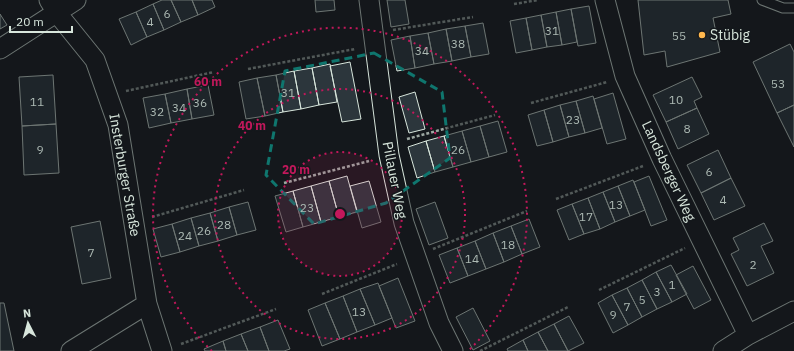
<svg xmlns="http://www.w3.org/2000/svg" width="794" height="351" font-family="'IBM Plex Sans',sans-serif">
<rect width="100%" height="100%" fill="#14181c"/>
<path fill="#2c363c" stroke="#d8e6dc" d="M162,0H171L181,22L164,30L153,4Z
M171,0H192L198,15L181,22Z
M192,0H212L215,7L198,15Z
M315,0H334L335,10L316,12Z
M387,0H405L409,24L391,27Z
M638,0H728L731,14L713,18L720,52L667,67L665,51L644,55Z
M153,4L164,30L147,37L136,12Z
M589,6L596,43L578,46L571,9Z
M571,9L577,42L562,45L556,12Z
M136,12L147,37L131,45L119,19Z
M556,12L562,45L547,47L541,15Z
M0,14L7,25L0,29Z
M541,15L547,47L532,50L526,18Z
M526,18L532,50L516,53L510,21Z
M483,23L489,54L471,57L465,26Z
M465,26L471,57L452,61L446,29Z
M446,29L452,61L434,64L428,33Z
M428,33L434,64L415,68L410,36Z
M410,36L415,68L397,71L391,40Z
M790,44L794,52V105L777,113L753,62Z
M350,62L361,119L342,122L330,66Z
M330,64L337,102L319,105L312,68Z
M312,68L319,105L301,109L294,71Z
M294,71L301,109L283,112L276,75Z
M53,75L56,124L22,126L19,77Z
M276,75L283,112L265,116L257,78Z
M692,77L702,97L694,101L697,108L666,122L653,95Z
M257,78L265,116L246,119L239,82Z
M208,85L214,115L192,119L187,89Z
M187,89L192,119L171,123L165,94Z
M415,92L425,129L409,133L399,97Z
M613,93L626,139L607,144L594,99Z
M165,94L171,123L149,128L143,98Z
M593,96L602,128L585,133L576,101Z
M576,101L585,133L569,137L560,105Z
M560,105L569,137L553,142L544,110Z
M794,105V147L777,113Z
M697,108L709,134L678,149L666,122Z
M544,110L553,142L537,146L528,115Z
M498,121L507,152L489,157L480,126Z
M56,124L59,173L24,175L22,126Z
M480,126L489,157L471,162L462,131Z
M462,131L471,162L453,167L444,136Z
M444,136L453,167L435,172L426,141Z
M426,141L435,172L417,178L408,147Z
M718,150L731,178L701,193L687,165Z
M347,176L357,212L339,217L329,181Z
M649,176L667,220L651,226L634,182Z
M731,178L745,206L714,220L701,193Z
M633,180L645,210L630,216L618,186Z
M329,181L339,217L321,222L311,186Z
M369,181L381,222L362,228L350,186Z
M311,186L321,222L303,227L293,191Z
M618,186L630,216L615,222L603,192Z
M293,191L303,227L286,232L275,196Z
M603,192L615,222L600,229L588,198Z
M588,198L600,229L584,234L572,204Z
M248,202L256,230L237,235L229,207Z
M435,202L448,238L429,245L416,209Z
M572,204L584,234L569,240L557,210Z
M229,207L237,235L218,241L210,213Z
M210,213L218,241L199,246L191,218Z
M191,218L199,246L180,252L172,224Z
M529,219L540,247L522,254L511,226Z
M100,221L111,278L82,284L71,227Z
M764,223L773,241L761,246L774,273L747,286L731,254L739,250L733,238Z
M172,224L180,252L161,257L153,229Z
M511,226L522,254L504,262L493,233Z
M493,233L504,262L486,269L475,241Z
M475,241L486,269L468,276L457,248Z
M457,248L468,276L450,283L439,255Z
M671,265L687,294L672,302L656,272Z
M693,266L711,300L694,309L676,275Z
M656,272L672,302L657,309L642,280Z
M398,278L415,321L396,328L379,286Z
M642,280L657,309L642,317L627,288Z
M378,283L392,318L375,325L360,289Z
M627,288L642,317L628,325L612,295Z
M360,289L375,325L357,332L343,296Z
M612,295L628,325L613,333L598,303Z
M343,296L357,332L340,339L325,303Z
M0,303H4L14,351H0Z
M325,303L340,339L322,346L308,310Z
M473,308L490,341L473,350L456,317Z
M569,316L584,343L568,351L554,324Z
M278,320L290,349L284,351H269L260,327Z
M554,324L568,351H548L538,332Z
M260,327L269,351H248L241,334Z
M538,332L548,351H528L523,340Z
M241,334L248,351H226L223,341Z
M523,340L528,351H508L507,349Z
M223,341L226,351H205L204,349Z"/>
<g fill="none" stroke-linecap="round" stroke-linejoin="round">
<g stroke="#d8e6dc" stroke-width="11">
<path id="service" d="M762,0L783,8H794"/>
</g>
<g stroke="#d8e6dc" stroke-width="21">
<path id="minor" d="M49,0L57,13L95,60L118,125L147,304L162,351
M369,0L389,155L404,223L439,323L453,351
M605,0L625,76L662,159L748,335
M0,49L76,0
M71,351L147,304
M723,351L748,335L794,311"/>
</g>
<path stroke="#9da8a2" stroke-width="2.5" stroke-dasharray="3 2" stroke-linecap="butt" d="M514,4L538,0
M393,30L473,17
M248,69L355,49
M126,91L214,72
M531,103L607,82
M407,139L495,115
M284,183L369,161
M556,199L643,166
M152,217L244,190
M433,249L527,211
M599,290L685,248
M322,294L397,264
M181,344L276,309
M480,351L568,307"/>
<use href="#service" stroke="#14181c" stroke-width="9"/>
<use href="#minor" stroke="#14181c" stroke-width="19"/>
</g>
<path d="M0 0H794V351H0ZM374,53L442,92L450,158L386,203L314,224L266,175L285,71Z" fill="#14181c" fill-opacity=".55" fill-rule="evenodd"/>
<path fill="none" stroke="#0f766e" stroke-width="3" stroke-dasharray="8 5" stroke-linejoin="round" d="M374,53L442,92L450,158L386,203L314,224L266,175L285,71Z"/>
<circle cx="340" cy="214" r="62" fill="#c2185b" fill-opacity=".12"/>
<g fill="none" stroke="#c2185b" stroke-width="2" stroke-dasharray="2 4">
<circle cx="340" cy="214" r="62"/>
<circle cx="340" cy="214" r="125"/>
<path d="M212 351A187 187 0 1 1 468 351"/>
</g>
<circle fill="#ffb74d" stroke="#14181c" stroke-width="1.5" cx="702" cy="35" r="4"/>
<g text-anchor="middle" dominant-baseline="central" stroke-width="3" stroke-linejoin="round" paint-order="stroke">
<g font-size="12" fill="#adbab4">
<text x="167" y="13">6</text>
<text x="150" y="21">4</text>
<text x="552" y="30">31</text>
<text x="679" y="35">55</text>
<text x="458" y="43">38</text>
<text x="422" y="50">34</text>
<text x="778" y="83">53</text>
<text x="288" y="92">31</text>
<text x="676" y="99">10</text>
<text x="37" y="101">11</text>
<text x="200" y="102">36</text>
<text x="179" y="107">34</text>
<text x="157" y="111">32</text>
<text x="573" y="119">23</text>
<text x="687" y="128">8</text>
<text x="40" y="149">9</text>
<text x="458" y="149">26</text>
<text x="709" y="171">6</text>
<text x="723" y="199">4</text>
<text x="616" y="204">13</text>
<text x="307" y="207">23</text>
<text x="586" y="216">17</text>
<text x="224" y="224">28</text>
<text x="204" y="230">26</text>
<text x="185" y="235">24</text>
<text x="508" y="244">18</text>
<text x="91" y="252">7</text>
<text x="472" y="258">14</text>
<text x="753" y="264">2</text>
<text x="672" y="284">1</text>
<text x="657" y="291">3</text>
<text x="642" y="299">5</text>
<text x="627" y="306">7</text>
<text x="359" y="311">13</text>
<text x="613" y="314">9</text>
</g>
<g font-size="14" fill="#d8e6dc" stroke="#14181c" text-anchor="start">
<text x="710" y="35">Stübig</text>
</g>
<g font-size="14" fill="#d8e6dc" stroke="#14181c">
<text transform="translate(669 171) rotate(65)">Landsberger Weg</text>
<text transform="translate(125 175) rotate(80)">Insterburger Straße</text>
<text transform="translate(395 180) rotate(79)">Pillauer Weg</text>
</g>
</g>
<circle cx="340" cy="214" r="6" fill="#c2185b" stroke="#14181c" stroke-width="2"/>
<g font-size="12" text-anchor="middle" font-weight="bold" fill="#c2185b" stroke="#14181c" stroke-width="3" stroke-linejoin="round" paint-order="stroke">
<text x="208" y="86">60 m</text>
<text x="252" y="130">40 m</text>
<text x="296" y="174">20 m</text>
</g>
<g transform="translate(28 323) rotate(354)" stroke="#14181c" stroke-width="3" paint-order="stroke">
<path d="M0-3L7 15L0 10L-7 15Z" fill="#d8e6dc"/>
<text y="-6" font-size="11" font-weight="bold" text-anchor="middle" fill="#d8e6dc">N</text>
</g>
<path d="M10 26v6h62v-6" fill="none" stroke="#d8e6dc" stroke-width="2"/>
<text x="16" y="26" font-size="12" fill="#d8e6dc" stroke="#14181c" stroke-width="3" paint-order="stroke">20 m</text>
</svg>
